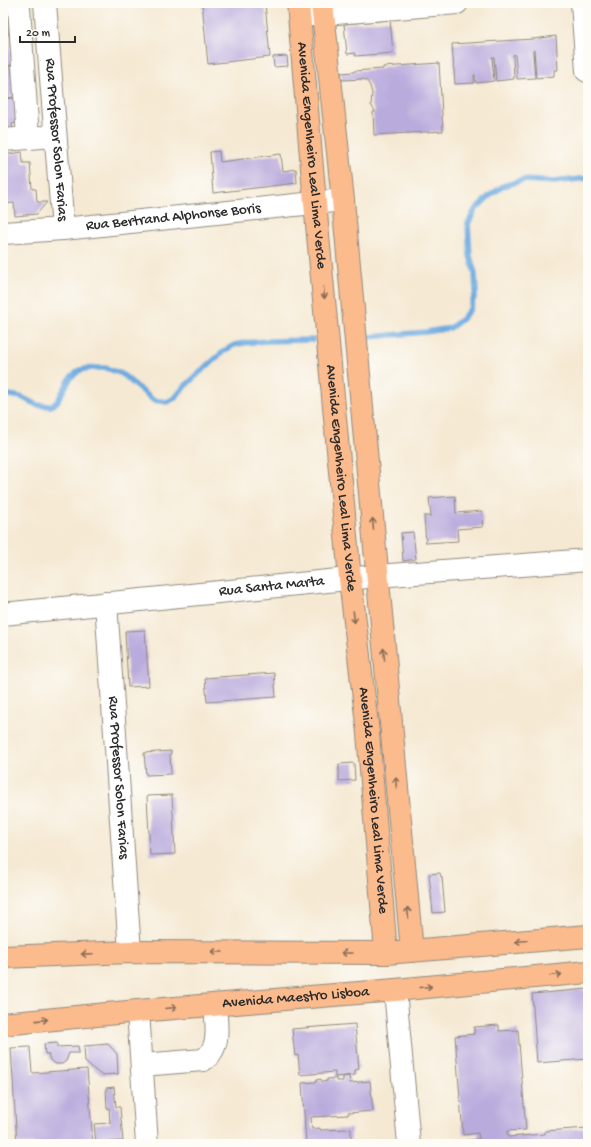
<svg xmlns="http://www.w3.org/2000/svg" width="591" height="1147" font-family="'Gochi Hand',sans-serif">
<rect width="100%" height="100%" fill="#fdfcf7"/>
<filter id="ink" filterUnits="userSpaceOnUse"><feTurbulence type="fractalNoise" baseFrequency=".025" numOctaves="2"/><feDisplacementMap in="SourceGraphic" scale="8" xChannelSelector="R" yChannelSelector="G"/><feConvolveMatrix kernelMatrix="1 2 1 2 8 2 1 2 1" color-interpolation-filters="sRGB"/></filter>
<filter id="wash" filterUnits="userSpaceOnUse"><feTurbulence type="fractalNoise" baseFrequency=".012" numOctaves="4" result="noise"/><feDisplacementMap in="SourceGraphic" scale="16" xChannelSelector="R" yChannelSelector="G"/><feGaussianBlur stdDeviation="0.9" result="paint"/><feColorMatrix in="noise" values="0 0 0 0 0 0 0 0 0 0 0 0 0 0 0 0 0 1.4 0 .05"/><feComposite in="paint" operator="in"/></filter>
<g filter="url(#wash)">
<rect width="100%" height="100%" fill="#f5e9d3"/>
<g fill="none" stroke-linecap="round" stroke-linejoin="round">
<path stroke="#70ace1" stroke-width="5.5" d="M369,337L426,332L450,328L462,319L470,309L476,292L475,273L470,256L468,224L475,210L488,197L503,186L523,180L554,182L588,178
M3,394L21,397L37,405L51,406L57,402L71,377L80,370L91,368H106L122,374L153,400L167,402L175,398L183,388L198,374L224,351L234,345L244,343L266,341L312,340"/>
</g>
<g id="blocks">
<path fill="#baabdd" d="M3,3H6L9,33H3Z
M202,3H265L270,57L208,64Z
M390,20L393,53L355,56V53L347,54L344,24Z
M3,34H9L12,65L3,66Z
M556,36L558,70H554V76L536,78L534,50L533,51L535,78L517,79L515,54L513,55L514,79L496,81L494,57H492L494,81L476,83L475,75H474V83L455,84L452,44L533,39Z
M287,56L288,66L274,67L273,57Z
M439,63L443,131L374,135L373,112H375V111L371,105L372,93L370,86L367,81L363,79L342,80L341,73L354,72V71L383,69V67Z
M11,66L15,97L3,98V67Z
M14,98L17,123L12,124L13,130L3,131V99Z
M219,151L220,162L281,154L283,171L296,169L297,183L213,193L210,152Z
M22,152L23,163H30L32,189H36L37,202H47L37,214L15,216L14,203L3,204V155Z
M455,496L456,513L482,511L483,527L457,529L458,541L426,543L424,516H431L429,498Z
M413,532L416,559L403,561L401,533Z
M145,630L149,686L128,687L125,631Z
M274,673L276,697L207,702L205,678Z
M171,751V754H170L171,774L146,775L144,753Z
M354,763L355,780L339,781V764Z
M172,795L175,854L150,855L147,796Z
M440,873L441,877H442L445,912L433,913L429,874Z
M588,989V1059L537,1063L532,994Z
M355,1024L359,1069L355,1070V1075L335,1077V1072L300,1075L298,1055L295,1056L292,1029Z
M499,1025V1031L518,1030L526,1130L507,1131L508,1137L545,1134V1131L588,1128V1144H466V1140L479,1139L478,1133L463,1135L455,1036L474,1034V1027Z
M57,1043V1047L78,1046L79,1053H69L66,1061L62,1064H56L50,1060L48,1054H45L44,1044Z
M108,1044L117,1054L118,1074L101,1075L85,1062L84,1046Z
M30,1047L32,1073L87,1069L93,1144H17L11,1048Z
M349,1076L350,1083L370,1081L373,1111L348,1113V1115L311,1117L312,1129L320,1128V1130L351,1129V1140L306,1144L302,1083L316,1082V1080L321,1079L322,1082L327,1081V1079L336,1078V1081H343V1077Z
M114,1087L116,1107H120L123,1141L96,1143L94,1124L110,1123L109,1108H107L106,1088Z"/>
</g>
</g>
<g filter="url(#ink)">
<use href="#blocks" fill-opacity="0" stroke="#908a7f" stroke-width="1"/>
<g fill="none" stroke-linecap="round" stroke-linejoin="round">
<g stroke="#908a7f" stroke-width="24">
<g id="minor">
<path id="s1" d="M45,3L63,229"/>
<path d="M582,3L587,71"/>
<path d="M19,8L28,137"/>
<path d="M300,16L457,3"/>
<path d="M3,140L42,137"/>
<path id="s2" d="M3,233L63,229L343,200"/>
<path id="s3" d="M106,603L130,952"/>
<path id="s4" d="M3,614L377,576L588,560"/>
<path d="M395,990L409,1144"/>
<path d="M138,1011L147,1144"/>
<path d="M142,1065L203,1060C222,1048 216,1024 215,1005"/>
</g>
</g>
<g stroke="#908a7f" stroke-width="24">
<g id="major">
<path id="s5" d="M298,3L315,203L350,579L368,733L386,953"/>
<path d="M322,3L343,200L412,951"/>
</g>
</g>
<g stroke="#908a7f" stroke-width="24">
<g id="highway">
<path d="M3,957L130,952L386,953L588,936"/>
<path id="s6" d="M3,1024L138,1011L395,990L588,972"/>
</g>
</g>
<use href="#minor" stroke="#fff" stroke-width="22"/>
<use href="#major" stroke="#fbbb8d" stroke-width="22"/>
<use href="#highway" stroke="#fbbb8d" stroke-width="22"/>
</g>
<defs><path id="oneway-shaft" d="M-6 0H5M1.5-3L5.5 0L1.5 3" fill="none" stroke-width="1.6" stroke-linecap="round" stroke-linejoin="round"/></defs>
<g stroke="#896c57">
<use href="#oneway-shaft" transform="translate(324 293) rotate(85)"/>
<use href="#oneway-shaft" transform="translate(373 524) rotate(-95)"/>
<use href="#oneway-shaft" transform="translate(354 617) rotate(83)"/>
<use href="#oneway-shaft" transform="translate(384 654) rotate(-95)"/>
<use href="#oneway-shaft" transform="translate(396 783) rotate(-95)"/>
<use href="#oneway-shaft" transform="translate(408 913) rotate(-95)"/>
<use href="#oneway-shaft" transform="translate(521 941) rotate(175)"/>
<use href="#oneway-shaft" transform="translate(217 952) rotate(-180)"/>
<use href="#oneway-shaft" transform="translate(347 953) rotate(-180)"/>
<use href="#oneway-shaft" transform="translate(87 954) rotate(178)"/>
<use href="#oneway-shaft" transform="translate(556 975) rotate(-5)"/>
<use href="#oneway-shaft" transform="translate(426 987) rotate(-5)"/>
<use href="#oneway-shaft" transform="translate(171 1008) rotate(-5)"/>
<use href="#oneway-shaft" transform="translate(42 1020) rotate(-6)"/>
</g>
</g>
<g text-anchor="middle" dominant-baseline="central" stroke-width="3.5" stroke-linejoin="round" paint-order="stroke">
<g font-size="15" fill="#2b2b2b" stroke="#fdfcf7">
<text stroke="none"><textPath href="#s1" startOffset="137">Rua Professor Solon Farias</textPath></text>
<text stroke="none"><textPath href="#s5" startOffset="153">Avenida Engenheiro Leal Lima Verde</textPath></text>
<text stroke="none"><textPath href="#s2" startOffset="171">Rua Bertrand Alphonse Boris</textPath></text>
<text stroke="none"><textPath href="#s5" startOffset="477">Avenida Engenheiro Leal Lima Verde</textPath></text>
<text stroke="none"><textPath href="#s4" startOffset="270">Rua Santa Marta</textPath></text>
<text stroke="none"><textPath href="#s3" startOffset="175">Rua Professor Solon Farias</textPath></text>
<text stroke="none"><textPath href="#s5" startOffset="801">Avenida Engenheiro Leal Lima Verde</textPath></text>
<text stroke="none"><textPath href="#s6" startOffset="294">Avenida Maestro Lisboa</textPath></text>
</g>
</g>
<rect width="591" height="1147" fill="none" stroke="#fdfcf7" stroke-width="16"/>
<path d="M20 36v6h55v-6" fill="none" stroke="#2b2b2b" stroke-width="2"/>
<text x="26" y="36" font-size="12" fill="#2b2b2b" stroke="#fdfcf7" stroke-width="3" paint-order="stroke">20 m</text>
</svg>
